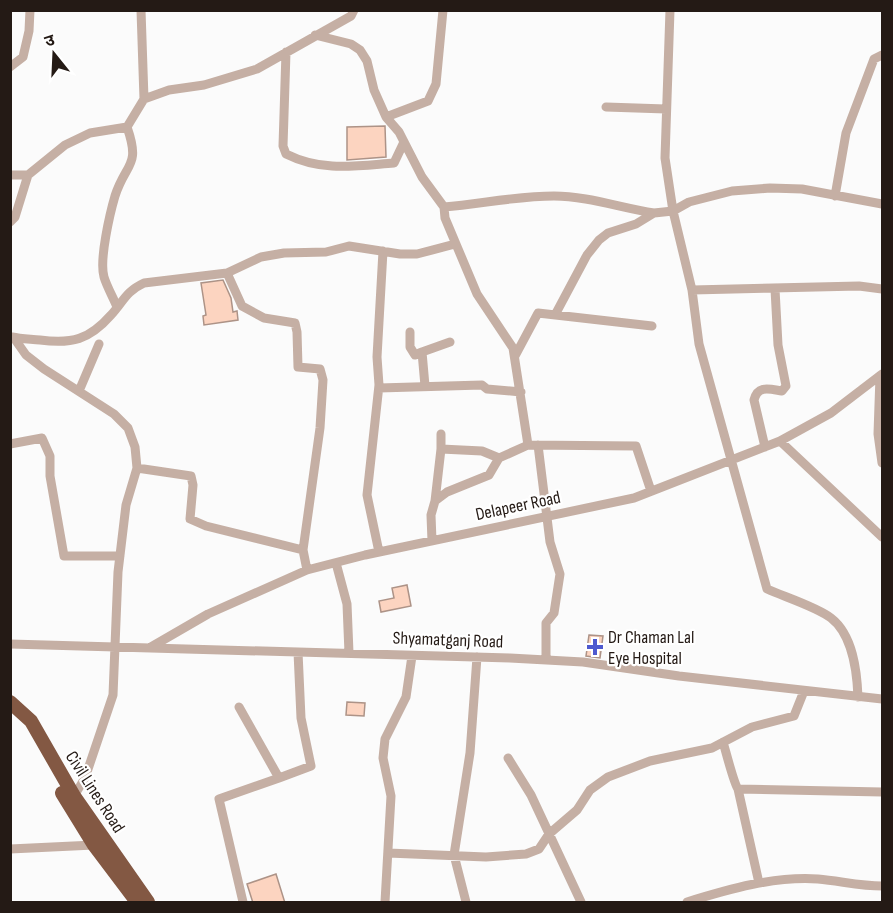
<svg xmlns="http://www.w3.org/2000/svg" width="893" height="913" font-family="'Sofia Sans Condensed','Noto Sans Devanagari',sans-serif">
<rect width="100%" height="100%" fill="#fbfbfb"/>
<path fill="#fcd4c0" stroke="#ad9387" stroke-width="1.5" d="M385,126L386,157L347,160V127Z
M223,280L231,298L233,312L237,311L238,320L204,325L203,316L206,315L201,283Z
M407,585L411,606L381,612L379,601L394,598L392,588Z
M589,635L603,636L600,658L586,656Z
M347,702L365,703L364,716L346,715Z
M276,874L285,903H253L247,884Z"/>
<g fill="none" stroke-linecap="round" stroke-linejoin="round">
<path stroke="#c5afa4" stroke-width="9" d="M670,10L665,158L673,211L692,290L699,344L767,589C785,597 817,607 831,618C853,635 857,671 858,697
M315,35L351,44L360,50L367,61L374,90L386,117L399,132L422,177L444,207L445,218L477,294L513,348L528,445
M286,52L283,146L286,154C322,172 355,166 394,163L404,142
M10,67L23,57L29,31L30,10
M144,99L169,90L204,85L257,69L351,16L354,10
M606,107L666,109
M386,117L428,101L436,84L443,10
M10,175H28
M835,196L846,133L874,59L882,55
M444,207C481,204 517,196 554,196C587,196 621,208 654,213
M10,222L15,217L28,175L65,145L90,133L127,127L144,99L141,10
M227,273L242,306L264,318L295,323L297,332L298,367L320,369L323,380L320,428L303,550L307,570
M692,290L859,286L882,289
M117,307C113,297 107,287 104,277C99,260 110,213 115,196C126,162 141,167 127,127
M555,315L587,255L599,240L608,233L636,224L654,213L673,211L689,202L732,191L770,188L802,189L882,204
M410,332V347L415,355L422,352
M12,337C21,339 31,339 40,340C72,344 89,340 111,315C124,301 125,292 144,283L227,273L261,257L284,253L326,252L349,246L400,254H417L455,244
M14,338L26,355L44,369L114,414L128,428L135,447L137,468L126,505L118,572L113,695L85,778L74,796
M515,356L538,313L652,326
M880,376L878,434L882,463
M425,386L422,352L450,342
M379,388L482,385L487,389L521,392
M79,391L99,344
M780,441L882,537
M10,444L42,438L50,456V476L64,556H120
M538,445L550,542L560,574L554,613L546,623V660
M765,447L754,400C758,385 769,389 782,391L786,386L778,345L775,289
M499,458L528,445L636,446L651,491
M137,468L191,476L193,485L190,519L206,526L303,550
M435,501L441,449V434
M432,541L431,515L435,501L447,492L489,475L499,458L482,451L441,449
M379,552L367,495L379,385L377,357L383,251
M336,563L347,604L349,653
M10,644L510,658L583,662L679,676L882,699
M151,647L208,614L307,570L365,555L634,498L780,441L831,413L882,374
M239,707L279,778L219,799L243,902
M723,742C726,752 734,784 738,789L759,883
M508,758L531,795L581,902
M279,778L311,766L301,718L298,652
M738,789L882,792
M10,849L94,845
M388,853L486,857L526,854L539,849L549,834L577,810L590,790L608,777L650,761L712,748L752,727L794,716L804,691
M385,902L391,796L383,758L385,739L406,697L412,656
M466,902L454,855L470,753L477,657
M687,902C729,889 774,876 818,879C840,881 861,886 882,886"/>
<path stroke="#835843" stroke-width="14" d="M10,702L31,721L74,796L148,902
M62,793L94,845L137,902"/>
</g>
<path fill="#4e59cf" stroke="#fff" stroke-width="2" d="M592 638h6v6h6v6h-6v6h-6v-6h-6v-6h6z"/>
<g text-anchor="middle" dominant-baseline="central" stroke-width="4.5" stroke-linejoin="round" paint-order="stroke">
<g font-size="18" fill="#241a15" stroke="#fff">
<text transform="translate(518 506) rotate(-12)">Delapeer Road</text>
<text transform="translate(448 640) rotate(2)">Shyamatganj Road</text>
<text transform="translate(95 792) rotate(57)">Civil Lines Road</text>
</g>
<g font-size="18" fill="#241a15" stroke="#fff" text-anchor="start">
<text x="608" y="637">Dr Chaman Lal<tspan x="608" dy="21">Eye Hospital</tspan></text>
</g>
</g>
<rect width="893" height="913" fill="none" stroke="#241a15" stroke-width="24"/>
<g transform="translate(54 54) rotate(342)" stroke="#ffffff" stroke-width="4.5" paint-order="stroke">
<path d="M0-4.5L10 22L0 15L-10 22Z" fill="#241a15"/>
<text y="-9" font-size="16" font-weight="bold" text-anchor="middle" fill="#241a15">उ</text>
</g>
</svg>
